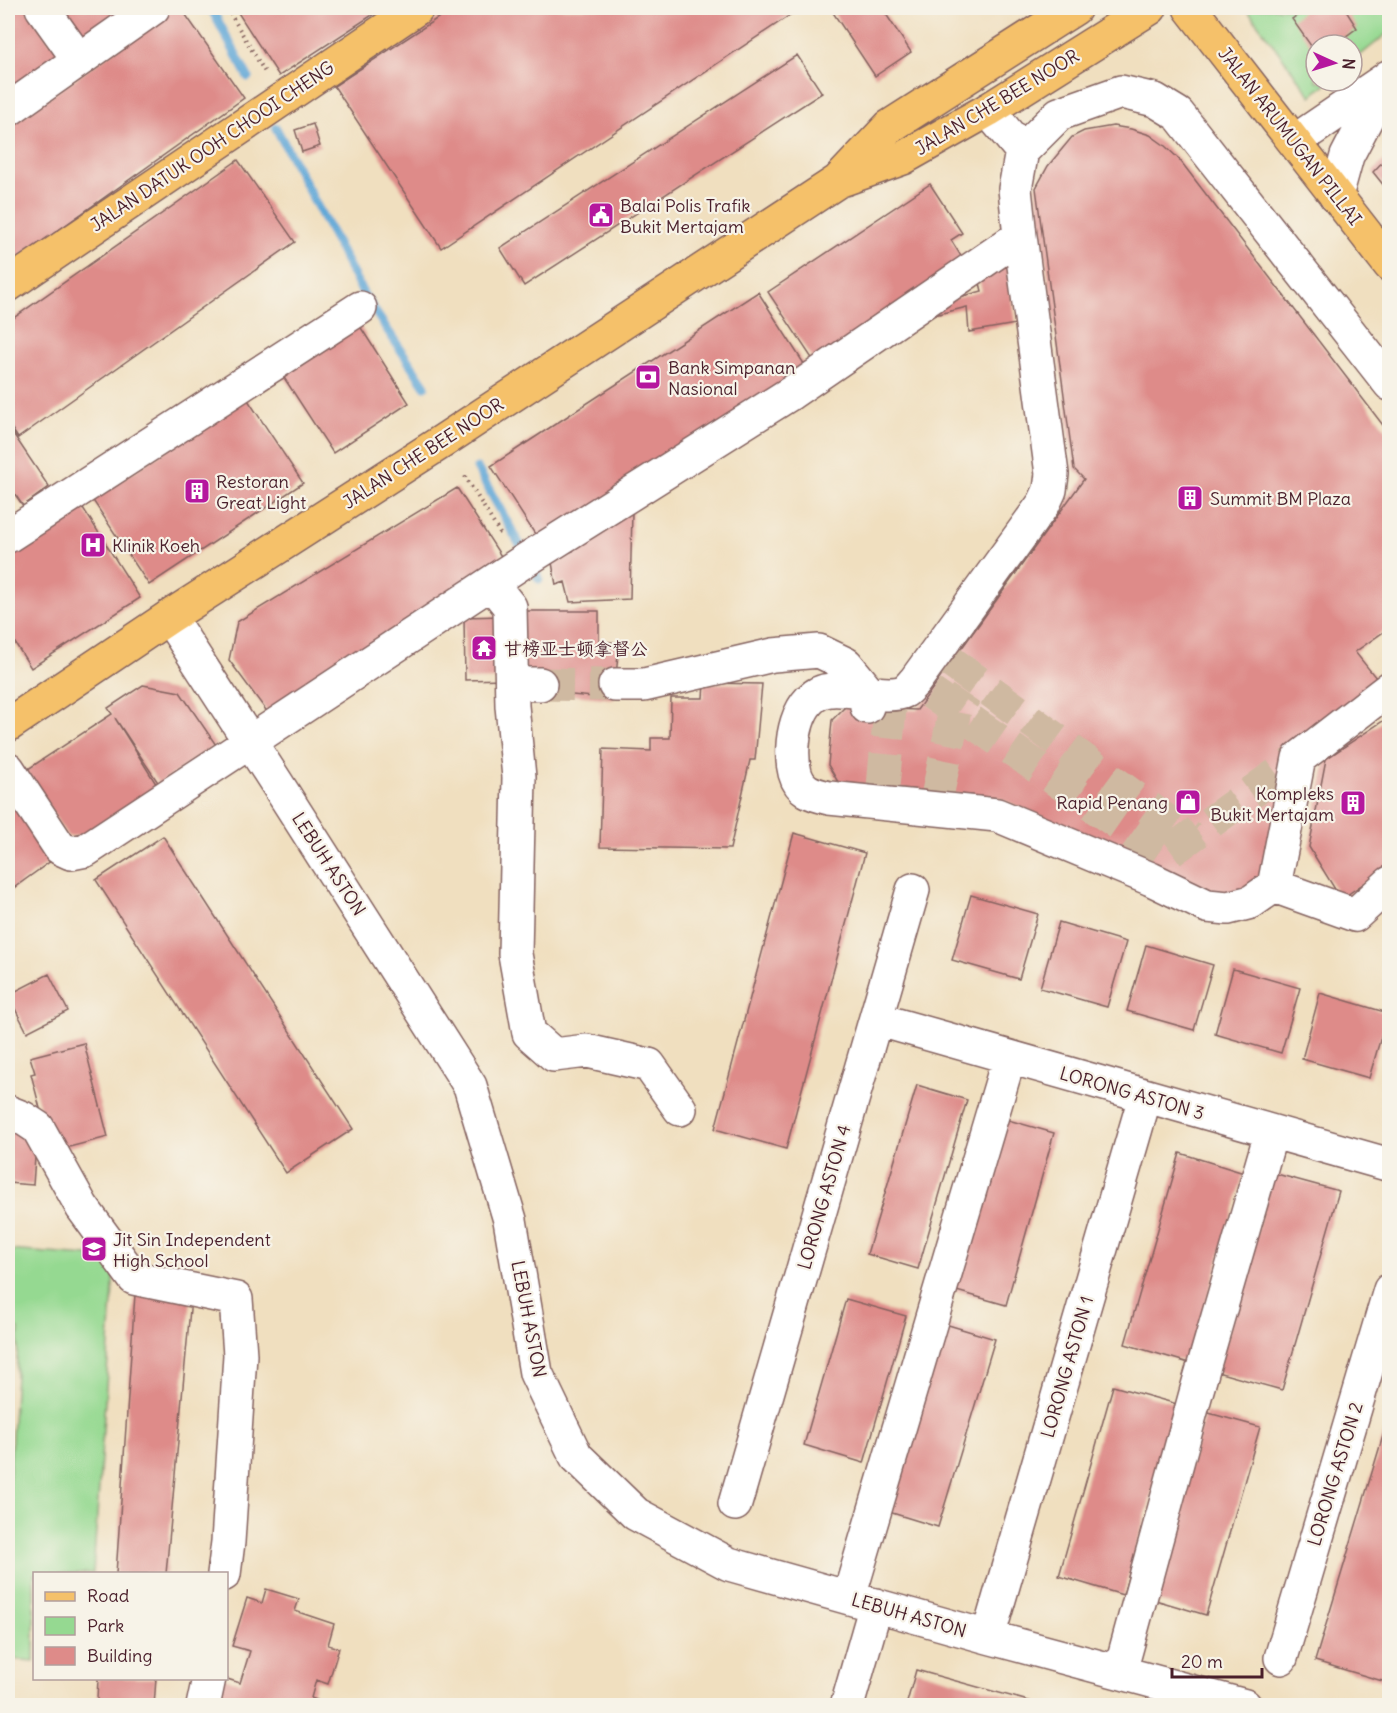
<svg xmlns="http://www.w3.org/2000/svg" width="1397" height="1713" font-family="Delius,'LXGW WenKai TC',sans-serif">
<rect width="100%" height="100%" fill="#f7f3e8"/>
<filter id="ink" filterUnits="userSpaceOnUse"><feTurbulence type="fractalNoise" baseFrequency=".0167" numOctaves="2"/><feDisplacementMap in="SourceGraphic" scale="12" xChannelSelector="R" yChannelSelector="G"/><feConvolveMatrix kernelMatrix="1 2 1 2 8 2 1 2 1" color-interpolation-filters="sRGB"/></filter>
<filter id="wash" filterUnits="userSpaceOnUse"><feTurbulence type="fractalNoise" baseFrequency=".008" numOctaves="4" result="noise"/><feDisplacementMap in="SourceGraphic" scale="24" xChannelSelector="R" yChannelSelector="G"/><feGaussianBlur stdDeviation="1.35" result="paint"/><feColorMatrix in="noise" values="0 0 0 0 0 0 0 0 0 0 0 0 0 0 0 0 0 1.4 0 .05"/><feComposite in="paint" operator="in"/></filter>
<g filter="url(#wash)">
<rect width="100%" height="100%" fill="#f0dfbf"/>
<path fill="#95d991" stroke="#707c5e" stroke-width="1.5" d="M1246,8H1389V32L1352,62V45H1316V81H1329L1311,96Z
M8,1250L115,1258L93,1573L34,1574V1661L8,1659V1499L19,1329L8,1327Z"/>
<g fill="none" stroke-linecap="round" stroke-linejoin="round">
<path stroke="#60a7d7" stroke-width="9" d="M211,8L248,77
M276,128L364,295L425,386
M477,468L539,579"/>
</g>
<g id="blocks">
<path fill="#de8b89" d="M8,8H26L50,42L80,45L8,93Z
M56,8H132L81,44Z
M174,8H181L244,98L8,266V127Z
M235,8H383L279,76Z
M453,8H794L796,11L441,248L334,86Z
M830,8H882L911,52L875,76Z
M1308,8H1351L1346,11L1357,28L1334,45H1316V53L1292,19Z
M797,55L822,93L524,286L500,248Z
M313,124L320,146L302,152L295,130Z
M1113,126L1131,129L1150,135L1164,145L1179,159L1389,433V628L1355,652L1381,684L1330,721L1258,881L1240,891L1221,895L998,798L838,782L828,765L832,720L845,707L917,710L1084,479L1074,469L1036,188L1048,166L1072,137L1084,131Z
M1389,155V192L1373,172Z
M238,160L295,242L18,438L8,423V322Z
M930,184L962,233L951,240L967,266L817,366L768,292Z
M1006,254L1016,324L969,332L967,307L935,315L938,303L982,291L977,271Z
M758,292L808,370L542,545L491,466Z
M356,320L409,403L333,453L279,370Z
M246,397L303,483L149,585L92,499Z
M8,426L49,487L23,506L8,484Z
M457,488L508,567L274,721L229,660L237,622Z
M78,500L140,598L31,668L8,632V545Z
M632,511L630,599L570,602L565,582L556,585L551,557L573,551L580,537Z
M519,611H599V641L619,643L614,699L540,692L518,676Z
M503,616L505,679L465,680L464,617Z
M704,683L762,684L755,760H750L730,849L600,847L603,749L651,751V738H670L671,698H703Z
M143,685L180,692L216,745L159,784L115,718L158,787L83,835L68,837L25,771L112,714L108,708Z
M1389,717V866L1341,899L1309,847L1326,759Z
M8,791L55,858L8,892Z
M794,833L865,853L786,1149L715,1129Z
M163,836L353,1129L286,1173L96,880Z
M971,895L1038,914L1019,979L952,960Z
M1059,922L1126,942L1107,1007L1040,988Z
M1146,945L1213,965L1194,1030L1127,1011Z
M1233,969L1300,988L1281,1053L1215,1034Z
M49,974L68,1011L27,1032L8,995Z
M1320,993L1388,1013L1369,1078L1302,1059Z
M84,1043L108,1137L58,1150L48,1139L31,1074L35,1073L30,1057Z
M917,1085L967,1100L918,1269L867,1254Z
M1001,1118L1054,1133L1006,1305L953,1290Z
M8,1127L37,1129L33,1185L8,1183Z
M1180,1153L1244,1173L1189,1363L1125,1344Z
M1273,1173L1339,1191L1282,1390L1217,1372Z
M135,1294L191,1298L166,1574H116Z
M846,1299L906,1316L864,1463L804,1445Z
M945,1324L995,1339L938,1527L889,1512Z
M1113,1386L1177,1404L1123,1595L1059,1576Z
M1205,1412L1260,1427L1206,1615L1152,1599Z
M1389,1416V1683L1315,1661Z
M266,1589L299,1599L295,1611L334,1624L328,1645L339,1648L328,1684L316,1680L311,1698L322,1702L321,1706H209L224,1678L240,1683L250,1651L232,1646L247,1598L262,1603Z
M916,1670L1043,1705V1706H906Z
M98,1678H156L154,1706H91L97,1700Z"/>
</g>
</g>
<g filter="url(#ink)">
<use href="#blocks" fill-opacity="0" stroke="#84625f" stroke-width="1.5"/>
<g fill="none" stroke-linecap="round" stroke-linejoin="round">
<path stroke="#cfb9a1" stroke-width="33" stroke-dasharray="33 16" stroke-linecap="butt" d="M951,662L1190,838
M540,684L615,685
M931,693L1165,856
M883,787L890,709
M938,792L955,710L966,694
M1171,851L1299,758"/>
<g stroke="#84625f" stroke-width="36">
<path id="minor" d="M42,8L79,60
M8,110L153,8
M988,110L1022,151
M1295,141L1386,79
M1336,196L1347,156L1388,77
M1390,384L1178,114L1155,100L1121,92L1059,114L1022,151L1015,189L1020,236L1052,474L1050,490L1044,503L915,681C912,684 908,689 905,691C890,699 849,688 831,690C796,692 788,746 795,773C800,791 812,794 829,798L997,815L1151,879L1207,906L1228,908L1251,902L1274,886L1299,758L1390,688
M8,536L360,308
M491,583L510,607L512,706L519,777L515,954L529,1033L554,1055L587,1051L649,1065L680,1109
M169,617L276,782L470,1086L510,1220L536,1373L576,1456L636,1514L729,1564L988,1637L1245,1706
M512,683L540,684
M615,685H644L773,655L819,651L846,664L869,692L867,707
M8,769L60,848L71,853L86,850L521,563L791,393L1020,236
M1274,886L1355,915L1390,883
M876,1019L1390,1165
M8,1112L23,1118L38,1128L82,1207L134,1278L236,1299L240,1355L228,1542L224,1574
M735,1504L913,890
M849,1597L1009,1058
M988,1637L1145,1097
M1281,1658L1390,1290
M1120,1672L1196,1393L1271,1133
M203,1706L209,1678
M847,1706L876,1605"/>
</g>
<g stroke="#84625f" stroke-width="36">
<path id="major" d="M1190,8L1390,265
M844,179L903,158L988,110L1150,8
M8,285L417,8
M8,725L169,617L443,441L838,181L889,127L1075,8"/>
</g>
<path stroke="#84625f" stroke-width="4" stroke-dasharray="1.5 4.5" stroke-linecap="butt" d="M227,8L266,74
M465,476L502,537"/>
<use href="#minor" stroke="#fff" stroke-width="33"/>
<use href="#major" stroke="#f5c16b" stroke-width="33"/>
</g>
</g>
<defs>
<g id="civic-square" transform="scale(1.35)"><rect x="-9" y="-9" width="18" height="18" rx="4" fill="#b5179e" stroke="#f7f3e8"/><path d="M-.6-6.5H3V-4.5H.6V-3L4-1V1h2V6H-6V1h2V-1L-.6-3ZM-1.2 2.5V6h2.4V2.5Z" fill="#fff"/></g>
<g id="bank-square" transform="scale(1.35)"><rect x="-9" y="-9" width="18" height="18" rx="4" fill="#b5179e" stroke="#f7f3e8"/><path d="M-6-4H6V4H-6ZM0-2.3a2.3 2.3 0 1 0 0 4.6a2.3 2.3 0 1 0 0-4.6Z" fill="#fff"/></g>
<g id="building-square" transform="scale(1.35)"><rect x="-9" y="-9" width="18" height="18" rx="4" fill="#b5179e" stroke="#f7f3e8"/><path d="M-4-6H4V6H1V3H-1V6H-4ZM-2.5-4.3h1.7v1.8h-1.7ZM.8-4.3h1.7v1.8H.8ZM-2.5-1h1.7V.8h-1.7ZM.8-1h1.7V.8H.8Z" fill="#fff"/></g>
<g id="hospital-square" transform="scale(1.35)"><rect x="-9" y="-9" width="18" height="18" rx="4" fill="#b5179e" stroke="#f7f3e8"/><path d="M-5-5h3v3.5h4V-5h3V5h-3V1.5h-4V5h-3Z" fill="#fff"/></g>
<g id="temple-square" transform="scale(1.35)"><rect x="-9" y="-9" width="18" height="18" rx="4" fill="#b5179e" stroke="#f7f3e8"/><path d="M0-6L5-2H3V0L6.5 2.5H4V6H1.5V3h-3V6H-4V2.5H-6.5L-3 0V-2H-5Z" fill="#fff"/></g>
<g id="shop-square" transform="scale(1.35)"><rect x="-9" y="-9" width="18" height="18" rx="4" fill="#b5179e" stroke="#f7f3e8"/><path d="M-5-2.5h2.3a2.7 3.5 0 0 1 5.4 0H5L5.5 6h-11ZM-1.5-2.5h3a1.5 2.3 0 0 0-3 0Z" fill="#fff"/></g>
<g id="school-square" transform="scale(1.35)"><rect x="-9" y="-9" width="18" height="18" rx="4" fill="#b5179e" stroke="#f7f3e8"/><path d="M0-5L7-2L0 1L-7-2ZM-4 1L0 2.5L4 1V4Q0 6-4 4Z" fill="#fff"/></g>
</defs>
<g fill-rule="evenodd">
<use href="#civic-square" x="601" y="215"/>
<use href="#bank-square" x="648" y="377"/>
<use href="#building-square" x="197" y="491"/>
<use href="#building-square" x="1190" y="498"/>
<use href="#hospital-square" x="93" y="545"/>
<use href="#temple-square" x="484" y="648"/>
<use href="#shop-square" x="1188" y="802"/>
<use href="#building-square" x="1353" y="803"/>
<use href="#school-square" x="94" y="1249"/>
</g>
<g text-anchor="middle" dominant-baseline="central" stroke-width="4.5" stroke-linejoin="round" paint-order="stroke">
<g font-size="18" fill="#4a1f2b" stroke="#f7f3e8">
<text transform="translate(997 102) rotate(-31)">JALAN CHE BEE NOOR</text>
<text transform="translate(1290 136) rotate(52)">JALAN ARUMUGAN PILLAI</text>
<text transform="translate(212 146) rotate(-34)">JALAN DATUK OOH CHOOI CHENG</text>
<text transform="translate(423 453) rotate(-33)">JALAN CHE BEE NOOR</text>
<text transform="translate(329 864) rotate(57)">LEBUH ASTON</text>
<text transform="translate(1132 1093) rotate(16)">LORONG ASTON 3</text>
<text transform="translate(824 1197) rotate(-74)">LORONG ASTON 4</text>
<text transform="translate(529 1319) rotate(79)">LEBUH ASTON</text>
<text transform="translate(1067 1367) rotate(-74)">LORONG ASTON 1</text>
<text transform="translate(1335 1474) rotate(-73)">LORONG ASTON 2</text>
<text transform="translate(909 1615) rotate(16)">LEBUH ASTON</text>
</g>
<g font-size="18" fill="#4a1f2b" stroke="#f7f3e8" text-anchor="start">
<text x="620" y="205">Balai Polis Trafik<tspan x="620" dy="21">Bukit Mertajam</tspan></text>
<text x="668" y="367">Bank Simpanan<tspan x="668" dy="21">Nasional</tspan></text>
<text x="216" y="481">Restoran<tspan x="216" dy="21">Great Light</tspan></text>
<text x="1210" y="498">Summit BM Plaza</text>
<text x="112" y="545">Klinik Koeh</text>
<text x="504" y="648">甘榜亚士顿拿督公</text>
<text x="1334" y="793" text-anchor="end">Kompleks<tspan x="1334" dy="21">Bukit Mertajam</tspan></text>
<text x="1168" y="802" text-anchor="end">Rapid Penang</text>
<text x="113" y="1239">Jit Sin Independent<tspan x="113" dy="21">High School</tspan></text>
</g>
</g>
<rect width="1397" height="1713" fill="none" stroke="#f7f3e8" stroke-width="30"/>
<rect x="33" y="1572" width="195" height="108" fill="#f7f3e8" stroke="#b29e9c" stroke-width="1.5"/>
<rect x="45" y="1592" width="30" height="9" fill="#f5c16b" stroke="#b29e9c" stroke-width="1.5"/>
<text x="87" y="1602" font-size="18" fill="#4a1f2b">Road</text>
<rect x="45" y="1617" width="30" height="18" fill="#95d991" stroke="#b29e9c" stroke-width="1.5"/>
<text x="87" y="1632" font-size="18" fill="#4a1f2b">Park</text>
<rect x="45" y="1647" width="30" height="18" fill="#de8b89" stroke="#b29e9c" stroke-width="1.5"/>
<text x="87" y="1662" font-size="18" fill="#4a1f2b">Building</text>
<g transform="translate(1334 63) rotate(94)"><circle r="28" fill="#f7f3e8" stroke="#b29e9c" stroke-width="1.5"/>
<path d="M0-4.5L10 22L0 15L-10 22Z" fill="#b5179e"/>
<text y="-9" font-size="16" font-weight="bold" text-anchor="middle" fill="#4a1f2b">N</text>
</g>
<path d="M1172 1668v9h90v-9" fill="none" stroke="#4a1f2b" stroke-width="3"/>
<text x="1181" y="1668" font-size="18" fill="#4a1f2b" stroke="#f7f3e8" stroke-width="4.5" paint-order="stroke">20 m</text>
</svg>
